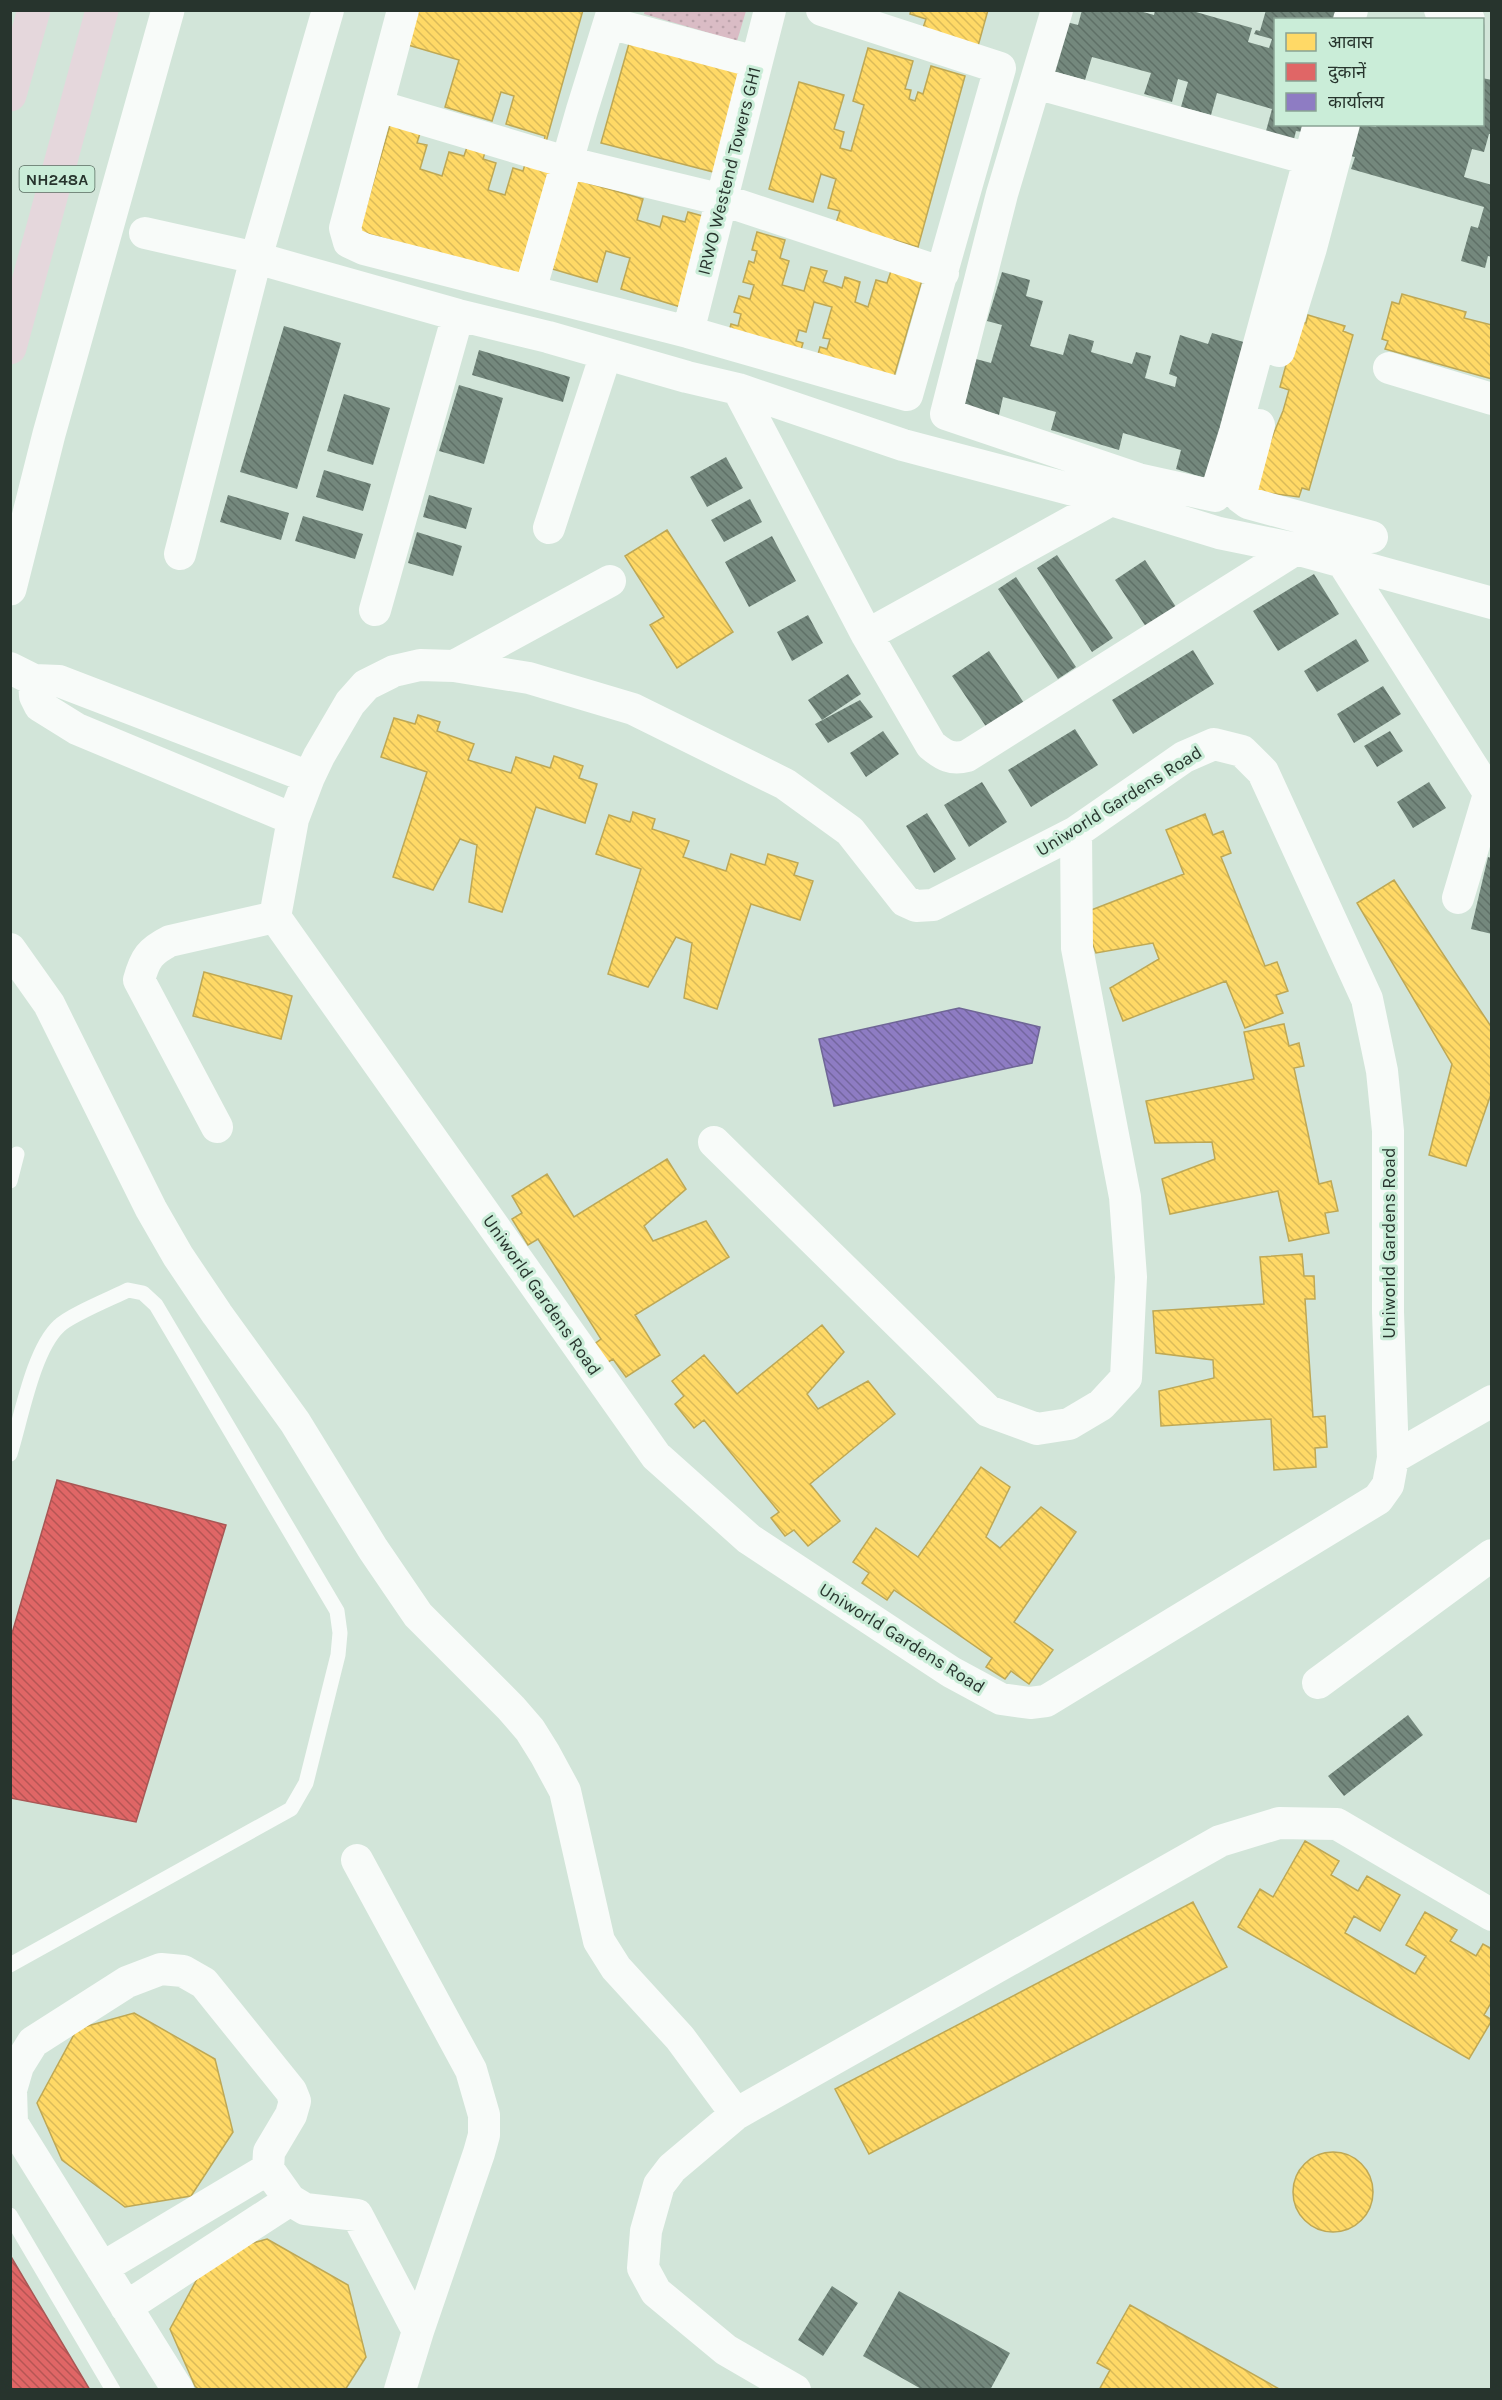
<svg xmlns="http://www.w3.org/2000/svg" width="1502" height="2400" font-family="Karla,'Noto Sans Devanagari',sans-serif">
<defs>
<pattern id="grass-dots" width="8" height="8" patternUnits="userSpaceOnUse" patternTransform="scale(1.5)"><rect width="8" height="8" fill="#dabcc5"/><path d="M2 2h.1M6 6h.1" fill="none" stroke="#bba2aa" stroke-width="1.8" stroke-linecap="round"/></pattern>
<pattern id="homes-back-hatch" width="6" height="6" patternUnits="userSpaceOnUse" patternTransform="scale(1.5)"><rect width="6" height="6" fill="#ffd966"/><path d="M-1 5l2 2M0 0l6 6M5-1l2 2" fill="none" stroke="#dbbb59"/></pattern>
<pattern id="shops-back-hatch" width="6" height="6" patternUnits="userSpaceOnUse" patternTransform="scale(1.5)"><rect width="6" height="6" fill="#e06666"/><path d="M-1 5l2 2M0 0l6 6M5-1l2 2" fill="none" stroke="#b65554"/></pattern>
<pattern id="offices-back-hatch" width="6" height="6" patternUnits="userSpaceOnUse" patternTransform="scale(1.5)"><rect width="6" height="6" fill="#8e7cc3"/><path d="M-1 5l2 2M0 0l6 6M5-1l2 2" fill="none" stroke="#74669f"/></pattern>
<pattern id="building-back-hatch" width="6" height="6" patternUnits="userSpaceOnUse" patternTransform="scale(1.5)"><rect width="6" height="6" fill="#74887d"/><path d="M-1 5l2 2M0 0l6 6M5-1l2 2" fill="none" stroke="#5f7067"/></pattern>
</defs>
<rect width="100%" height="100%" fill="#d2e5d9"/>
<path fill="url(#grass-dots)" d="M645,10L746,11L737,41L644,14Z"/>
<path fill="url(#homes-back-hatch)" stroke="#bea855" stroke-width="1.5" d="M410,10H583L546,142L544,141L545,136L506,124L514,96L501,92L492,121L445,107L459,60L401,43Z
M911,10H988L978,46L922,31L926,19L910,14Z
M630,40L745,70L721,174L601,143Z
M868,48L913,61L905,89L911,90L909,99L915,101L918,92L923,94L931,66L965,76L918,247L894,240L891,251L836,223L840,211L828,208L836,179L821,174L813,202L769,189L799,82L844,95L834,129L844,132L840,148L851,151L864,105L853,101Z
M391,122L421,130L417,143L427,145L420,169L442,176L449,152L464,156L468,144L486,149L483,159L496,163L488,190L505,195L513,168L523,171L526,161L553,169L521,279L359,231Z
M574,179L643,199L637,220L660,227L663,216L685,222L688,212L710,218L684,308L621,289L630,258L606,251L597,282L549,268Z
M757,232L785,240L780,258L789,261L782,285L804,291L811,267L827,271L823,282L842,288L845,277L860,282L855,302L868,307L876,280L887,283L891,271L922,280L891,387L815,365L820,347L827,349L830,339L823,338L832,307L814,302L806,332L799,330L796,341L803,343L798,360L727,339L731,324L738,326L741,314L734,312L739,296L750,299L754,285L743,282L749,261L754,263L757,251L752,250Z
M1402,294L1466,312L1464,318L1492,325V379L1385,349L1388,341L1382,339L1392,302L1399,304Z
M1308,315L1345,326L1343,331L1353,335L1309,490L1302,488L1299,497L1254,491L1261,464L1283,411L1289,390L1280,387L1298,321L1306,323Z
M667,530L733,632L677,668L650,625L664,617L625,556Z
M418,715L440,722L437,731L474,744L468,760L511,773L516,757L550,768L554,756L583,766L579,778L597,784L585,823L536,807L502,912L469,902L477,845L460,839L433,890L393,877L427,772L381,757L394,718L415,724Z
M633,812L655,819L652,829L689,841L683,857L726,871L731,854L765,865L768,854L798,863L794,875L813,881L800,920L751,904L717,1009L684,998L692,943L676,937L648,987L608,974L641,869L596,854L609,815L630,822Z
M1205,814L1213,835L1223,831L1231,853L1221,857L1265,966L1277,962L1288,991L1276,995L1283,1013L1245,1028L1226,981L1123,1021L1110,988L1159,959L1153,943L1096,953L1081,914L1184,874L1166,830Z
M1394,880L1492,1028V1091L1466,1166L1429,1155L1452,1064L1357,903Z
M204,972L292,996L281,1039L193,1016Z
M1284,1024L1289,1046L1299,1043L1304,1066L1294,1068L1319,1184L1331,1181L1338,1211L1325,1213L1329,1233L1289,1241L1278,1191L1170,1214L1162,1179L1215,1159L1212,1142L1155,1143L1146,1101L1254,1079L1244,1032Z
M667,1159L686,1189L644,1226L653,1241L706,1221L729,1257L635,1315L660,1355L626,1377L613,1359L605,1364L593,1345L601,1339L538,1239L528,1245L512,1219L522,1213L512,1196L547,1174L574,1217Z
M1302,1254L1304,1276H1314L1315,1299H1305L1313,1417L1325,1416L1327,1447L1315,1448L1316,1467L1274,1470L1271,1419L1161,1426L1159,1391L1214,1378L1213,1360L1156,1353L1153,1311L1264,1304L1260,1257Z
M822,1325L844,1352L807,1394L818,1409L868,1381L895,1414L810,1484L840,1521L808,1546L794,1530L785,1536L771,1518L779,1512L704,1420L694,1428L675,1404L684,1396L672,1381L704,1355L737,1394Z
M981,1467L1010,1487L986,1537L1000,1548L1041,1507L1076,1532L1014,1622L1053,1650L1029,1684L1011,1671L1005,1679L986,1667L992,1658L894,1590L887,1600L862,1583L869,1573L853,1562L876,1528L918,1557Z
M1305,1841L1339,1861L1331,1875L1358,1891L1367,1876L1400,1895L1380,1931L1354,1916L1345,1933L1415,1974L1426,1956L1406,1945L1425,1912L1457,1930L1450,1941L1476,1956L1483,1944L1492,1949V2001L1484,2015L1492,2020L1469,2059L1238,1927L1260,1889L1273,1897Z
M1193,1902L1227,1967L869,2154L835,2089Z
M134,2013L215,2059L233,2132L191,2196L125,2207L62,2160L37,2103L77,2029Z
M1293 2192a40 40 0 1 1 80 0a40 40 0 1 1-80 0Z
M267,2239L348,2285L366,2357L345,2390H199L195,2386L170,2329L210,2255Z
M1130,2305L1281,2390H1099L1110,2370L1097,2363Z"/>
<path fill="url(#shops-back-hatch)" stroke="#a85755" stroke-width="1.5" d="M57,1480L226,1525L136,1822L10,1798V1640Z
M10,2255L90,2390H10Z"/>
<path fill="url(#offices-back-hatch)" stroke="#6f6696" stroke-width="1.5" d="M959,1008L1040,1027L1032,1063L834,1106L819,1039Z"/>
<path fill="url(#building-back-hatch)" d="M1082,10H1136L1154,15L1155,10H1189L1252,28L1248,42L1269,48L1272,39L1254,34L1256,30L1260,31L1266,10H1336L1334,20H1276V124H1304L1302,132L1296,131L1294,139L1266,131L1272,109L1217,93L1211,115L1181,107L1188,82L1178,79L1172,102L1144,94L1151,73L1092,57L1085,80L1049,70L1063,21L1078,25Z
M1482,78L1492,80V134H1489L1484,152L1472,149L1464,177L1492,185V257L1488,256L1485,268L1461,261L1471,226L1478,228L1484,207L1351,169L1355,157L1346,155L1354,124L1376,127L1377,124H1482Z
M1002,272L1030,280L1026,296L1043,301L1030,346L1063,355L1069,334L1094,341L1091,352L1132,364L1136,352L1151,356L1145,378L1175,387L1177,377L1169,374L1180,335L1208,344L1212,333L1247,343L1208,479L1176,469L1181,450L1123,433L1119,450L1051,430L1056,412L1003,397L999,415L963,405L976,359L991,363L1002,325L987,321Z
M284,326L341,343L297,489L240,472Z
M479,350L570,377L563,402L472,375Z
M459,385L503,398L484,464L439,451Z
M344,394L390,408L373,465L327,451Z
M726,457L743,488L707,507L690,477Z
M324,470L371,484L363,511L316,497Z
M228,495L289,513L281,540L220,522Z
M429,495L472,508L466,529L423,517Z
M750,499L762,522L724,542L711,520Z
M303,516L363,534L355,559L295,541Z
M417,532L462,546L453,576L408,563Z
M772,536L796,581L749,607L725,562Z
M1057,555L1113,638L1092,652L1037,568Z
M1145,560L1178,610L1148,630L1115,580Z
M1314,574L1339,614L1278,651L1253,611Z
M1016,577L1076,667L1058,679L998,589Z
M808,615L823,643L792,661L777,632Z
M1356,639L1369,661L1317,692L1304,671Z
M1193,650L1214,684L1133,734L1112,700Z
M989,651L1024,703L987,728L952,676Z
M848,674L861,694L822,720L808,700Z
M1383,686L1401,714L1354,743L1337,714Z
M860,700L873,717L828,743L815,724Z
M1075,729L1098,765L1031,807L1008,770Z
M883,731L899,754L866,777L850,753Z
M1390,731L1403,751L1377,767L1364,746Z
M982,782L1007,822L969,847L944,805Z
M1429,782L1446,808L1413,828L1397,802Z
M927,813L956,859L934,873L906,826Z
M1488,857L1492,858V934L1471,929Z
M1408,1715L1423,1735L1344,1796L1328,1776Z
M832,2286L858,2303L823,2356L798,2340Z
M899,2291L1010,2353L990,2390H923L863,2356Z"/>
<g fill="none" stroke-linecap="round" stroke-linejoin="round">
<path stroke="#f8fbf9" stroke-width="15" d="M10,1181L17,1154
M10,1454C21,1419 33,1350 59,1326C70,1315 112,1298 128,1290L143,1293L156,1305L337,1611L340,1633L338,1655L306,1783L291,1809L10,1965
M10,2215L113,2390"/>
<path stroke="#f8fbf9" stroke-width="32" d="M403,10L345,228L349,242L364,249L688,332L907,395L1000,68L822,10
M1057,10L1002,194L946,414L1138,479L1215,496L1235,432L1319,124
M1440,10L1469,20
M1349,20L1352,10
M609,23L756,62
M1036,83L1309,159
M378,106L566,162L723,200L943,273
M145,233L256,258L458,315L548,337L687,377L738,389L903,445L1111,500L1219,533L1296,549L1492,603
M530,291L582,110L613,10
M688,332L770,10
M1279,351L1311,248L1344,124
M1389,368L1492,399
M738,389L867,635L931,745C944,756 952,760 967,756L1296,549
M1259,425L1240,497L1248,503L1372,537
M549,528L606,354
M180,554L256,258L328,10
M1342,561L1489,793
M375,610L458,315
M867,635L1111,500
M420,665L454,666L529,678L633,709L785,784L850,831L905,901L916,906L933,905L1076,832L1184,757L1214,744L1242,751L1263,772L1367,999L1382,1071L1388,1131V1312L1393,1458L1388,1485L1378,1499L1046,1701L1030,1703L1001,1699L951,1672L749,1539L656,1456L275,917L293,819L309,777L319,756L350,703L366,685L394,671Z
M454,666L610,581
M10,668L34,680L59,681L309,777
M34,680L35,696L40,706L77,729L293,819
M1458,898L1492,784
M10,949L49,1004L151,1209L178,1256L217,1314L295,1422L373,1549L418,1615L511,1708L530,1730L545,1754L565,1791L599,1941L616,1968L680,2038L736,2114L672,2168L659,2185L646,2231L643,2268L656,2292L726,2350L795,2390
M217,1127L139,980C145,958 150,951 170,941L275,917
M714,1142L988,1411L1037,1429L1069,1424L1101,1405L1126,1378L1131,1277L1125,1197L1077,948L1076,832
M1393,1458L1492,1401
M1318,1683L1492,1555
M357,1860L471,2070L484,2115V2135L479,2153L418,2331L400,2390
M736,2114L1220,1841L1279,1823L1337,1824L1492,1915
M102,2268L268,2169
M126,2307L290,2200
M178,2390L12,2123L11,2090L18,2066L33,2042L127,1982L161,1969L183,1971L204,1983L291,2091L295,2101L291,2115L269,2152L268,2169L290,2200L305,2209L357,2215L418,2331"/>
<path stroke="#f8fbf9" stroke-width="33" d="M10,589L49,434L168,10"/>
<path stroke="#e5d7dc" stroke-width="33" d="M10,95L34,10
M10,348L102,10"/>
</g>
<g text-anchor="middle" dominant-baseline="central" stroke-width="6" stroke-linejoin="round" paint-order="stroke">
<rect fill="#caedd8" stroke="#586c60" stroke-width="1.5" x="19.5" y="166" width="75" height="26" rx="4.5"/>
<g font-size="16" font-weight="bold" fill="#27342d">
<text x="57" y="179">NH248A</text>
</g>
<g font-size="18" fill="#27342d" stroke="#caedd8">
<text transform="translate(729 171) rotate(-76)">IRWO Westend Towers GH1</text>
<text transform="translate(1119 801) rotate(-32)">Uniworld Gardens Road</text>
<text transform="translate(1389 1243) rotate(-90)">Uniworld Gardens Road</text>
<text transform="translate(542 1295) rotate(55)">Uniworld Gardens Road</text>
<text transform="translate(902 1638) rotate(32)">Uniworld Gardens Road</text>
</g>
</g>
<rect width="1502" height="2400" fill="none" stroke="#27342d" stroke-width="24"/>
<rect x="1274" y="18" width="210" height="108" fill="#caedd8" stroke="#89a394" stroke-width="1.5"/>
<rect x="1286" y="33" width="30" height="18" fill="#ffd966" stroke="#89a394" stroke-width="1.5"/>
<text x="1328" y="48" font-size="18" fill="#27342d">आवास</text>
<rect x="1286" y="63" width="30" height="18" fill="#e06666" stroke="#89a394" stroke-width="1.5"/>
<text x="1328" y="78" font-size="18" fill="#27342d">दुकानें</text>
<rect x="1286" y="93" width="30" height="18" fill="#8e7cc3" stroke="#89a394" stroke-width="1.5"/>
<text x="1328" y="108" font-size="18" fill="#27342d">कार्यालय</text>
</svg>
